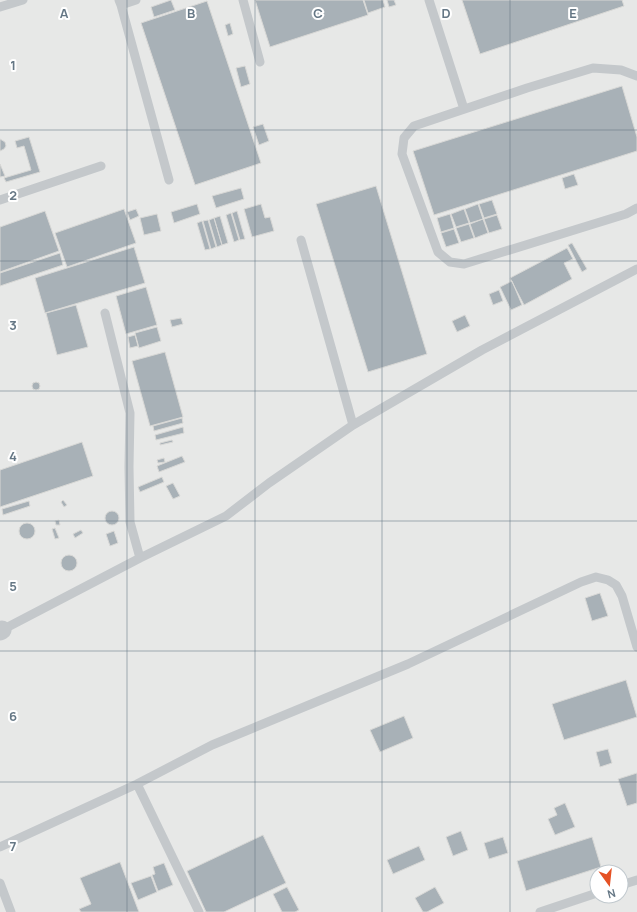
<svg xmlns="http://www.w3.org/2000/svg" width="637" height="912" font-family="Manrope,sans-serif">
<rect width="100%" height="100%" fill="#f7f7f3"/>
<path fill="#e7e8e7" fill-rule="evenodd" d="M0,0H637V912H0ZM597,872H621V896H597Z"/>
<path fill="#a8b1b7" stroke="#d8d8d6" d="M171,0L175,10L154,17L151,7Z
M255,0H363L368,15L270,47Z
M364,0H383L385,7L368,13Z
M387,0H394L396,5L389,7Z
M462,0H622L624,6L480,54Z
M207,1L261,163L195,185L141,23Z
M230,23L233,34L228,36L225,25Z
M245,66L250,84L241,87L236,68Z
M622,86L637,137V151L434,215L413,151Z
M263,124L269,141L259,145L253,127Z
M29,137L40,172L6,182L4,178L31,170L24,146L17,148L15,141Z
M0,139L5,142L6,146L4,149L0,151Z
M0,164L5,176L0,177Z
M574,174L578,185L565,189L562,178Z
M376,186L427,354L368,372L316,204Z
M241,188L244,199L216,208L212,196Z
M492,200L497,214L484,218L479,204Z
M197,204L200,214L174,223L171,212Z
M261,204L265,218L270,217L274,231L252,237L244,209Z
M478,204L483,219L470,223L465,209Z
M124,209L136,243L67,267L55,233Z
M136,209L139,216L130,220L127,212Z
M464,209L469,223L456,227L451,214Z
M45,211L59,251L0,272V227Z
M237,211L245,239L240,240L232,213Z
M231,213L239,240L234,242L226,215Z
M157,214L161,231L144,235L140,218Z
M450,214L454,228L441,232L437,218Z
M497,215L502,229L489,233L484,219Z
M220,216L228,243L222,245L214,218Z
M214,218L222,245L217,247L209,220Z
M483,219L488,233L475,238L470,224Z
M208,220L216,247L211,249L203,221Z
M202,221L210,249L205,250L197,223Z
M469,224L474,238L461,242L456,228Z
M454,229L459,243L446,247L441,233Z
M572,243L587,269L582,272L568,245Z
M134,247L145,283L45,313L35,278Z
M567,248L573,259L564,263L572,279L524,305L510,278Z
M60,253L63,265L0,286V273Z
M512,281L522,305L511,310L500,287Z
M146,287L157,325L126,334L116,296Z
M499,290L503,301L493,305L489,294Z
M76,305L88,347L57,355L46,313Z
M465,315L470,326L457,332L452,321Z
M181,318L183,324L172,327L170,320Z
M157,327L161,341L139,348L135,333Z
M135,335L138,346L130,348L128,337Z
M165,352L183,417L150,426L132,361Z
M32 386a4 4 0 1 1 8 0a4 4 0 1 1-8 0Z
M182,418L183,423L154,431L153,426Z
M183,427L184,433L156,440L155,435Z
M172,440L173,442L160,445V443Z
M82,442L93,476L0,507V470Z
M182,456L185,462L159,472L157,466Z
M164,458L165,462L158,463L157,460Z
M162,477L164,482L140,492L138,487Z
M173,483L180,496L173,499L166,486Z
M63,500L67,505L64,507L61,502Z
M29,501L30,506L3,515L2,509Z
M105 518a7 7 0 1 1 14 0a7 7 0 1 1-14 0Z
M59,520L60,525H56L55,521Z
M19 531a8 8 0 1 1 16 0a8 8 0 1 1-16 0Z
M55,528L59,538L55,539L52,529Z
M81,530L83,533L75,538L73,534Z
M114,531L118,543L110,546L106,534Z
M61 563a8 8 0 1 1 16 0a8 8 0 1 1-16 0Z
M600,593L608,616L592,621L585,598Z
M626,680L637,717L564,740L552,704Z
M404,716L413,738L380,752L370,730Z
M608,749L612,763L600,767L596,752Z
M637,773V803L627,806L618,779Z
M565,803L575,827L555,835L548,819L557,815L554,808Z
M461,831L468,850L453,856L446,837Z
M263,835L286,883L224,912H206L187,871Z
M503,837L508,853L489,859L484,843Z
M592,837L601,867L526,891L517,861Z
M419,846L425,860L393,874L387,860Z
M120,862L139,912H81L79,909L91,904L80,878Z
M164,863L173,885L158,891L152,875L155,874L153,867Z
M151,876L157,892L138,900L131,883Z
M287,887L299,910L295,912H282L273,894Z
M435,887L444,903L427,912H423L415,898Z"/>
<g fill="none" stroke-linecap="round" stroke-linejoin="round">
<path stroke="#c4c8cb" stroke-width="9" d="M119,0L121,5L136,0
M243,0L260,62
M429,0L464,109
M121,5L169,180
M0,7L23,0
M637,76L621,70L593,68L527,88L414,126L404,138L402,154L438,252L450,262L464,264L626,214L637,208
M0,200L101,166
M301,240L353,425
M105,313L130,413L129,467L130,522L140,558
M1,629L2,630L140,558L226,516L269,483L353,425L482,350L637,269
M137,784L199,912
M0,847L137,784L212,745L408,664L581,582L596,577L608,580L616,585L622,596L637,647
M0,883L11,912
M621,885L637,880
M540,912L597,893"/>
<path stroke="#c4c8cb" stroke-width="19" d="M0,631L2,630"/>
</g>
<path fill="none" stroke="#657785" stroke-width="1" stroke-opacity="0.55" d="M127,0V912M255,0V912M382,0V912M510,0V912M0,130H637M0,261H637M0,391H637M0,521H637M0,651H637M0,782H637"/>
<g font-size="13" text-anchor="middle" font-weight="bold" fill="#657785" stroke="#fff" stroke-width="4" stroke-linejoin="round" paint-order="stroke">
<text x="64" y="18">A</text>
<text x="191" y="18">B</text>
<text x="318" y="18">C</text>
<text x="446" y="18">D</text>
<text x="573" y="18">E</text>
<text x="13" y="70">1</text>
<text x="13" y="200">2</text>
<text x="13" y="330">3</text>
<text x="13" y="461">4</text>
<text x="13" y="591">5</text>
<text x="13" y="721">6</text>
<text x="13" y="851">7</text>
</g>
<g transform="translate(609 884) rotate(165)"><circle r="19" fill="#ffffff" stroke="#c1c9ce"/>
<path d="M0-3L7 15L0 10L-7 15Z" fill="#e55225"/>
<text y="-6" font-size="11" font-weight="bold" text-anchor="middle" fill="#657785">N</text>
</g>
</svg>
